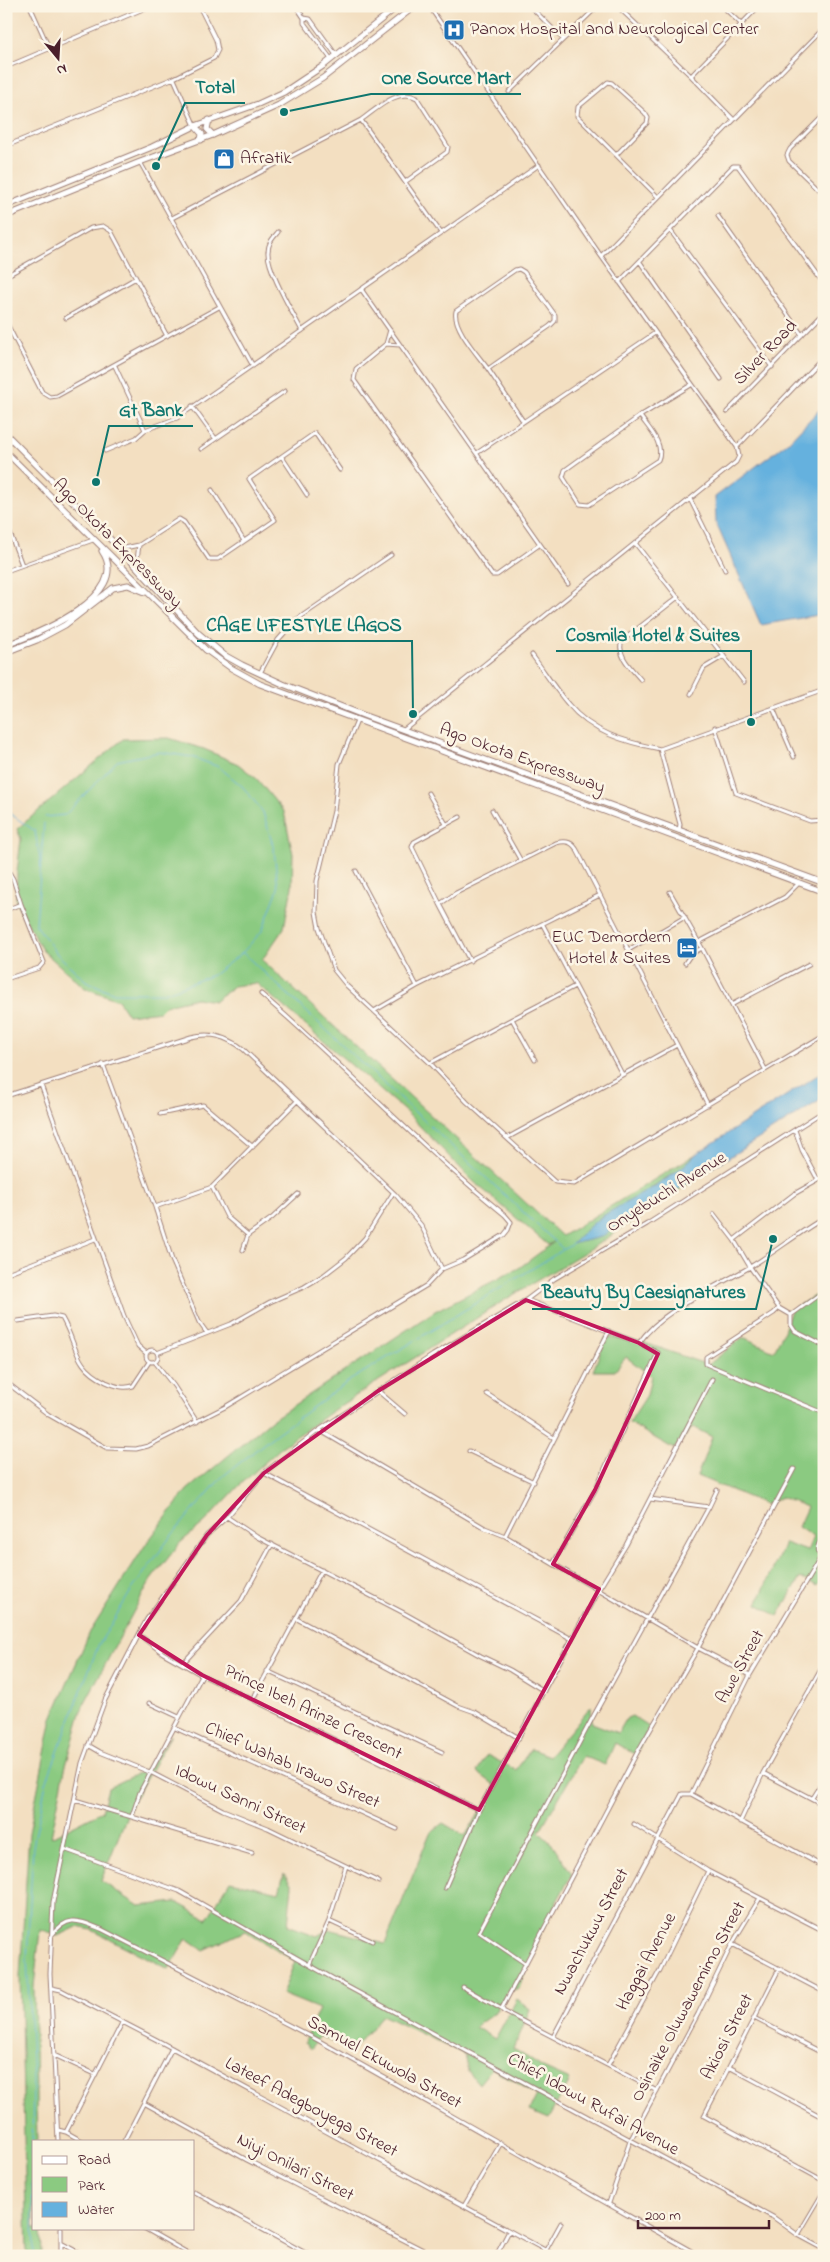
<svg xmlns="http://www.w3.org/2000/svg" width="830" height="2262" font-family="'Indie Flower',sans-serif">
<rect width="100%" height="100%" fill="#fcf5e5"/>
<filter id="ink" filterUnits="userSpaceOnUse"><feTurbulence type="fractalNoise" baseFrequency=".02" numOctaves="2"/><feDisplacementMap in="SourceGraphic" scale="10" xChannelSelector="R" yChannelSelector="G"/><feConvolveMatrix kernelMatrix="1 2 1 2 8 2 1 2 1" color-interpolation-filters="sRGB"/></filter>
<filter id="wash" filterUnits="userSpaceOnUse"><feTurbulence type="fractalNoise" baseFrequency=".0096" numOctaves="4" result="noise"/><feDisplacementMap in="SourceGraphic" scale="20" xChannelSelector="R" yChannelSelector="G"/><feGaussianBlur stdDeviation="1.12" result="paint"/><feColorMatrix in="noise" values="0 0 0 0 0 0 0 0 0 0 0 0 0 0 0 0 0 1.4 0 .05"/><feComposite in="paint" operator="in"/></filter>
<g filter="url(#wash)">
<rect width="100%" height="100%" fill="#f3dfc1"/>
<path fill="#8bca81" stroke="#6a7456" d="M169,738L204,749L238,764L257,779L284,812L293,854L292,887L284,928L262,960L562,1236L696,1154L686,1165L649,1189L671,1192L710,1170L595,1246L508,1298L332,1411L283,1446L239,1486L205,1522L180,1543L150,1581L83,1706L65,1769L51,1837L102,1811L108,1788L147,1769L171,1735L131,1805L101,1881L139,1906L176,1902L207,1919L230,1881L279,1892L284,1873L292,1885L288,1925L317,1936L329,1929L385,1944L430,1833L443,1823L465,1836L496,1786L477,1772L487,1755L516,1770L531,1749L549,1756L591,1706L592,1723L618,1733L627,1718L632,1716L649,1727L636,1755L615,1743L605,1765L583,1756L539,1832L553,1845L572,1874L544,1925L519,1988L508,1992L494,2013L475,2027L495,2039L517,1999L530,2009L514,2049L543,2068L570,2080L548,2119L529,2111L537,2095L492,2068L479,2084L468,2071L464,2054L382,2015L353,2050L320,2036L311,2049L304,2043L319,2009L282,1994L295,1961L245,1931L204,1950L187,1938L169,1969L92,1930L77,1927L58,1936L40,1930L34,1987L37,2141H34V2228H41L42,2256H27L20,1976L29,1833L52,1718L90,1632L146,1544L187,1490L270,1421L435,1311L519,1268L554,1242L548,1245L473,1181L408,1114L256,983L234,986L214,1001L196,998L166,1005L160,1011L128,1015L118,1000L85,988L42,950L16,902L17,872L21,839L17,829L123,739Z
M824,1290V1577L818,1586L800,1578L778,1616L757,1604L785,1543L807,1551L813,1537L798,1527L807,1507L781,1497L767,1505L697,1476L712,1437L693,1427L674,1449L629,1423L647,1395L651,1376L626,1357L615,1371H593L606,1337L642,1342L708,1365L743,1337L774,1351L784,1331L791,1310Z"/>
<path fill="#65b1de" stroke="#586884" d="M824,405V614L761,625L716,523L715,497L787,443Z
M824,1071V1098L601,1237L572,1244C581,1235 591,1224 601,1217C633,1197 670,1182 696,1154Z"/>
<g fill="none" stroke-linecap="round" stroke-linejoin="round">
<path stroke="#65b1de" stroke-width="1" d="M6,811L35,831L41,865
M44,823L36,925L57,954L86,981L114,993H164L213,975L242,953L262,931L278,889L274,849L263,812L243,787L219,767L192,757L159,752L117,761L65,815L45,817
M243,953L563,1249
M34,2256L32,2174L33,2080L27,1959L33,1847L46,1783L98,1646L131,1591L171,1536L222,1477L276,1434L349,1381L574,1243"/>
</g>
</g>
<g filter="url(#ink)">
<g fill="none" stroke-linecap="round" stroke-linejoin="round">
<g stroke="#9e7f76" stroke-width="5">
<path id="street" d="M30,6L49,48
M296,6L304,18V23L331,59
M530,6L563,39
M617,6L691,76L734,120
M722,6L741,24
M304,18L310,19L336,55
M6,67L150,6
M691,76L759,6
M174,79L195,126
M509,92L598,6
M824,115L790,149L787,155L789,161L824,195
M6,146L174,78L214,58L218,50L216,40L199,6
M617,154L647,123L648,118L645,113L612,83L608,82L578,107L577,116L658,197
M140,162L253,366
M405,182L447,152L448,147L417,98C398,87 377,109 361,120L441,233
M718,216L802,335
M172,218L361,120
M670,230L772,367
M278,232C273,238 268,243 268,252C267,270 293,313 302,331
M601,256L824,28
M640,262L721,379
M519,269L524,272L555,315V321L550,326L488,369C478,355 452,327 456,311L515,270Z
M6,276L91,228L103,226L111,231L167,336
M619,282L733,166H738L824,284
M361,289L568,584
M66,318L136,278
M6,322L42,392L50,397L57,396L219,307
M390,330L386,344L356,369L354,380L492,575H497L539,545
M386,344L400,345
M115,366L145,430
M488,369L523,421
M192,406L215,438
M727,412L824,312
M640,416C649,429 665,444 658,460L589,505L580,504L563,477L565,470L640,416L691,385
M737,447L824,356
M201,449L285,391
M105,451L136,438L145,430L177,418L539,165
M477,453L655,333
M282,457L307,495
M212,490L244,541
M690,499L725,570
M6,523L22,565
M635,543L744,682
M120,549L139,545L179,519L184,522L209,559H218L275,520L249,479L315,433L340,470
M136,567L139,545
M6,571L93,540
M532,655C544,671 555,689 568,704C592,733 625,742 660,749L680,824L679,831
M260,673L278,640L296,620L391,555
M641,680C632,669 616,655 622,641L678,597
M691,694L704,668L724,656
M773,708L794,757
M357,721L339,764L334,811L317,881L316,912L319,928L334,970L347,986L430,1063L467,1102L555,1182L574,1184L824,1035
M715,727L736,793L810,821L824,820
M404,729L736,462L739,456L737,447L601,256L429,6
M660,749L824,690
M428,793L446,824
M492,810L521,861
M6,867L13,879L21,904L6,910
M356,871L417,986
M670,892L702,948L765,1069
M821,892L824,912
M440,904L412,847L414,842L460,817
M543,925L622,1074
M699,942L785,897L798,884
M630,949L685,917
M470,961L440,904L456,893L556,843C567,840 573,842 578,852L708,1105
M685,963L691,954L702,948
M6,979L39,968L44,962L21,904
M733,1004L809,964
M374,1011L417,986L600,895
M512,1019L575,986
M430,1063L512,1019L535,1060
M103,1064L155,1207L172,1260L199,1322L207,1333
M41,1085L124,1316L138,1346L146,1353
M6,1096L191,1037C211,1032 227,1036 243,1049L395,1194L421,1225L442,1269
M160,1114L203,1105L253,1147
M795,1130L802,1150L818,1180
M507,1138L677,1045
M212,1187L227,1217L248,1235
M155,1207L212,1187L297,1101
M714,1214L734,1240L750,1267L779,1308L791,1315V1325L795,1331L824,1346
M734,1240L794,1194L824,1177
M243,1250L248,1235L272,1218L298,1194
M7,1273L95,1239
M527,1300L639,1343L658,1353L595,1490L553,1564
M779,1308L774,1313L706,1357V1364L824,1413
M791,1315L824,1291
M18,1321L53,1316L62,1318C78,1346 73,1366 106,1382C115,1386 123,1389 133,1386L149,1362
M639,1343C661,1310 716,1287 750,1267C775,1252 798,1233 824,1218
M146 1356a6 6 0 1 1 12 0a6 6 0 1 1-12 0Z
M157,1353L231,1324L270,1302L304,1287L324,1275L346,1258L365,1238L393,1193
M155,1362L174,1386L197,1422
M6,1382L49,1415L107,1448L136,1449L148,1446L225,1407L427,1285L442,1269L463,1260L504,1235L508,1230L511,1222L505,1215C419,1146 345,1066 261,994
M378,1391L405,1414
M487,1394L554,1438
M319,1430L485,1528L505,1536L698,1648L750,1675
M469,1451L534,1482
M264,1473L572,1639
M650,1499L709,1507L717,1490
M227,1517L257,1537L402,1612L481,1656L510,1670L544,1691
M824,1533C819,1544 812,1551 824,1558
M505,1536L609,1331
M297,1619L458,1706L475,1712L519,1738
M139,1635L163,1653L202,1675L479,1810
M182,1664L241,1601L272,1544
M267,1671L442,1752
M253,1699L322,1570
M149,1703L179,1717
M175,1728L397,1829
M88,1745L100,1752L152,1773L223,1810L268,1828L379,1882
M763,1773L824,1805
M691,1794L750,1675L821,1557
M812,1798L824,1779
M75,1800L252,1853
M132,1816L140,1792L202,1675
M740,1822L763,1773L824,1664
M634,1824L708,1871L824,1931
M64,1849L179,1891L348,1987L773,2217L798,2235L824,2249
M445,1888L479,1810L599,1589L626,1545L712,1379
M329,1921L372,1941
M51,1936C68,1914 78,1920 101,1929L314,2038L700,2256
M732,1944L824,1992
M526,1964L479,1932L594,1715L709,1507
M309,1965L329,1921L346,1866
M779,1969L704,2116L824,2181
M463,1987L503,2010
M52,1988L61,1990L157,2040L556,2256
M754,2018L824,2054
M553,2037L682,1794H691L824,1867
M54,2055L95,2074
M608,2065L660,1970L708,1871
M729,2067L824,2118
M657,2091L503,2011L502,2008L638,1751L698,1648L794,1469
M144,2103L247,2160L435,2256
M58,2130L66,2132L122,2023
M66,2132L82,2141
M58,2141L50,1974L53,1902L82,1763L105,1700L147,1619L207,1535L227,1517L264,1473L319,1430L433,1355L526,1300L554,1279L647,1224L824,1111
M124,2141L172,2048
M194,2192L311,2256
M609,2203L630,2141L698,2014L732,1944L760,1898
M464,2206L501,2143
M144,2228L193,2256
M798,2235L824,2191
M61,2243L85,2256
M546,2250L561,2223
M61,2256V2228
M496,2256L509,2231"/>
</g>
<g stroke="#9e7f76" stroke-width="7">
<path id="secondary" d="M209,120L207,129L213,135
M195,126L202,134L201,140
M6,206L152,147L195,126L258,104L284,92L323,66L398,6
M6,216L140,162L213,135L279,105L323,78L415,6
M6,434L120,549L198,633L224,655L242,665L283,684L368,717L824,883
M6,452L206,650L231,668L260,684L824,892
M6,645C37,634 133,596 102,551
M6,652L37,640L65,625L113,588L128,585L145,592"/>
</g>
<use href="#street" stroke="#fff" stroke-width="3"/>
<use href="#secondary" stroke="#fff" stroke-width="5"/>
</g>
</g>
<path fill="none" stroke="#c2185b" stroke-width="4" stroke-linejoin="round" d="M526,1300L639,1343L658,1354L595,1490L553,1564L599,1589L479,1810L202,1675L139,1635L207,1535L264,1473L378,1391Z"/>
<defs>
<g id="hospital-square" transform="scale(1.125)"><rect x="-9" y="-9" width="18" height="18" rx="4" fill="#1f6fb2" stroke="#fcf5e5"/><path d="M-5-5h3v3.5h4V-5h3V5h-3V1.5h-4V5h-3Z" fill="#fff"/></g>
<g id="shop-square" transform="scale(1.125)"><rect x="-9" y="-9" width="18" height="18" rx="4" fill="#1f6fb2" stroke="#fcf5e5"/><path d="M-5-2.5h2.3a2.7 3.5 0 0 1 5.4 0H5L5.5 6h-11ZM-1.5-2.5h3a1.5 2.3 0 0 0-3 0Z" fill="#fff"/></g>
<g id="hotel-square" transform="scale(1.125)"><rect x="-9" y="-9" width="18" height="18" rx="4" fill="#1f6fb2" stroke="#fcf5e5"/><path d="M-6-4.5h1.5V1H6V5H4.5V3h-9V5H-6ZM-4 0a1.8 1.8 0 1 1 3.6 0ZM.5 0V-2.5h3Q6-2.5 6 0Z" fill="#fff"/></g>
</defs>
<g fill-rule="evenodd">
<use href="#hospital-square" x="454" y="30"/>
<use href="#shop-square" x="224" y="159"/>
<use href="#hotel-square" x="687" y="948"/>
</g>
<g text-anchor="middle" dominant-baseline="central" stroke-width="5" stroke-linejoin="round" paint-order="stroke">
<g font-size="18" fill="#4a1f2b" stroke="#fcf5e5" text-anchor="start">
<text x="470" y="30">Panox Hospital and Neurological Center</text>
<text x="240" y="159">Afratik</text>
<text x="671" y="938" text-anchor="end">EUC Demordern<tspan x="671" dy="21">Hotel &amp; Suites</tspan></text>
</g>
<g font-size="18" fill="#4a1f2b" stroke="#fcf5e5">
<text transform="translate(766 353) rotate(-46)">Silver Road</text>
<text transform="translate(117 544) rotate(45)">Ago Okota Expressway</text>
<text transform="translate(522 759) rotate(20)">Ago Okota Expressway</text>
<text transform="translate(667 1193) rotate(-32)">Onyebuchi Avenue</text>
<text transform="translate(741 1667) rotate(-61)">Awe Street</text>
<text transform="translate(313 1713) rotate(26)">Prince Ibeh Arinze Crescent</text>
<text transform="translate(292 1766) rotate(24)">Chief Wahab Irawo Street</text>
<text transform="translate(240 1800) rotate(25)">Idowu Sanni Street</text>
<text transform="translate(592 1932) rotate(-62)">Nwachukwu Street</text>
<text transform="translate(647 1962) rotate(-62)">Haggai Avenue</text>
<text transform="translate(689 2002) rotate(-62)">Osinaike Oluwawemimo Street</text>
<text transform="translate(728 2037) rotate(-63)">Akiosi Street</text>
<text transform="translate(384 2063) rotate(29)">Samuel Ekuwola Street</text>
<text transform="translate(593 2105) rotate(29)">Chief Idowu Rufai Avenue</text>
<text transform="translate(311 2108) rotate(28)">Lateef Adegboyega Street</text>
<text transform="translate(295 2168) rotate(27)">Niyi Onilari Street</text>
</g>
</g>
<path fill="none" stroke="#0f766e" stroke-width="2" d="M284 112L371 94H521M156 166L185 103H245M96 482L109 426H193M413 714L412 641H197M751 722L751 651H556M773 1239L756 1309H532"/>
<g fill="#0f766e" stroke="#fcf5e5" stroke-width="2">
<circle cx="284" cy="112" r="5"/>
<circle cx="156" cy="166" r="5"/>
<circle cx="96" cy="482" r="5"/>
<circle cx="413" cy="714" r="5"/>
<circle cx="751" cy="722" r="5"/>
<circle cx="773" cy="1239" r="5"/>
</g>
<g font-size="19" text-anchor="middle" font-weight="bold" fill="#0f766e" stroke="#fcf5e5" stroke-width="5" stroke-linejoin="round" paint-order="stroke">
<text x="446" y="84">One Source Mart</text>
<text x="215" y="93">Total</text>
<text x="151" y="416">Gt Bank</text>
<text x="304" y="631">CAGE LIFESTYLE LAGOS</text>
<text x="653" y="641">Cosmila Hotel &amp; Suites</text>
<text x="644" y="1298">Beauty By Caesignatures</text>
</g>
<rect width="830" height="2262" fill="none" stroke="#fcf5e5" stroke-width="25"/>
<rect x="32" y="2140" width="162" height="90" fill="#fcf5e5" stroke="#b59f9b"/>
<rect x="42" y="2156" width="25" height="8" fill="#ffffff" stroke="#b59f9b"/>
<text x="78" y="2164" font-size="15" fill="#4a1f2b">Road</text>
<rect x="42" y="2177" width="25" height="15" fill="#8bca81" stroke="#b59f9b"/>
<text x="78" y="2190" font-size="15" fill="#4a1f2b">Park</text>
<rect x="42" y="2202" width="25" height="15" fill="#65b1de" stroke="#b59f9b"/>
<text x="78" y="2214" font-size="15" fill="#4a1f2b">Water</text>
<g transform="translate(58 58) rotate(162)" stroke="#fcf5e5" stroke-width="4" paint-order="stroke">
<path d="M0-4L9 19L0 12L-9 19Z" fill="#4a1f2b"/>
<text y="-8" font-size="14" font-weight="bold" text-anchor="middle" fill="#4a1f2b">N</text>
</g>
<path d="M638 2220v8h131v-8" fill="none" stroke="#4a1f2b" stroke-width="2.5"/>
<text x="645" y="2220" font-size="15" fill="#4a1f2b" stroke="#fcf5e5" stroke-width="4" paint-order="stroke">200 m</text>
</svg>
